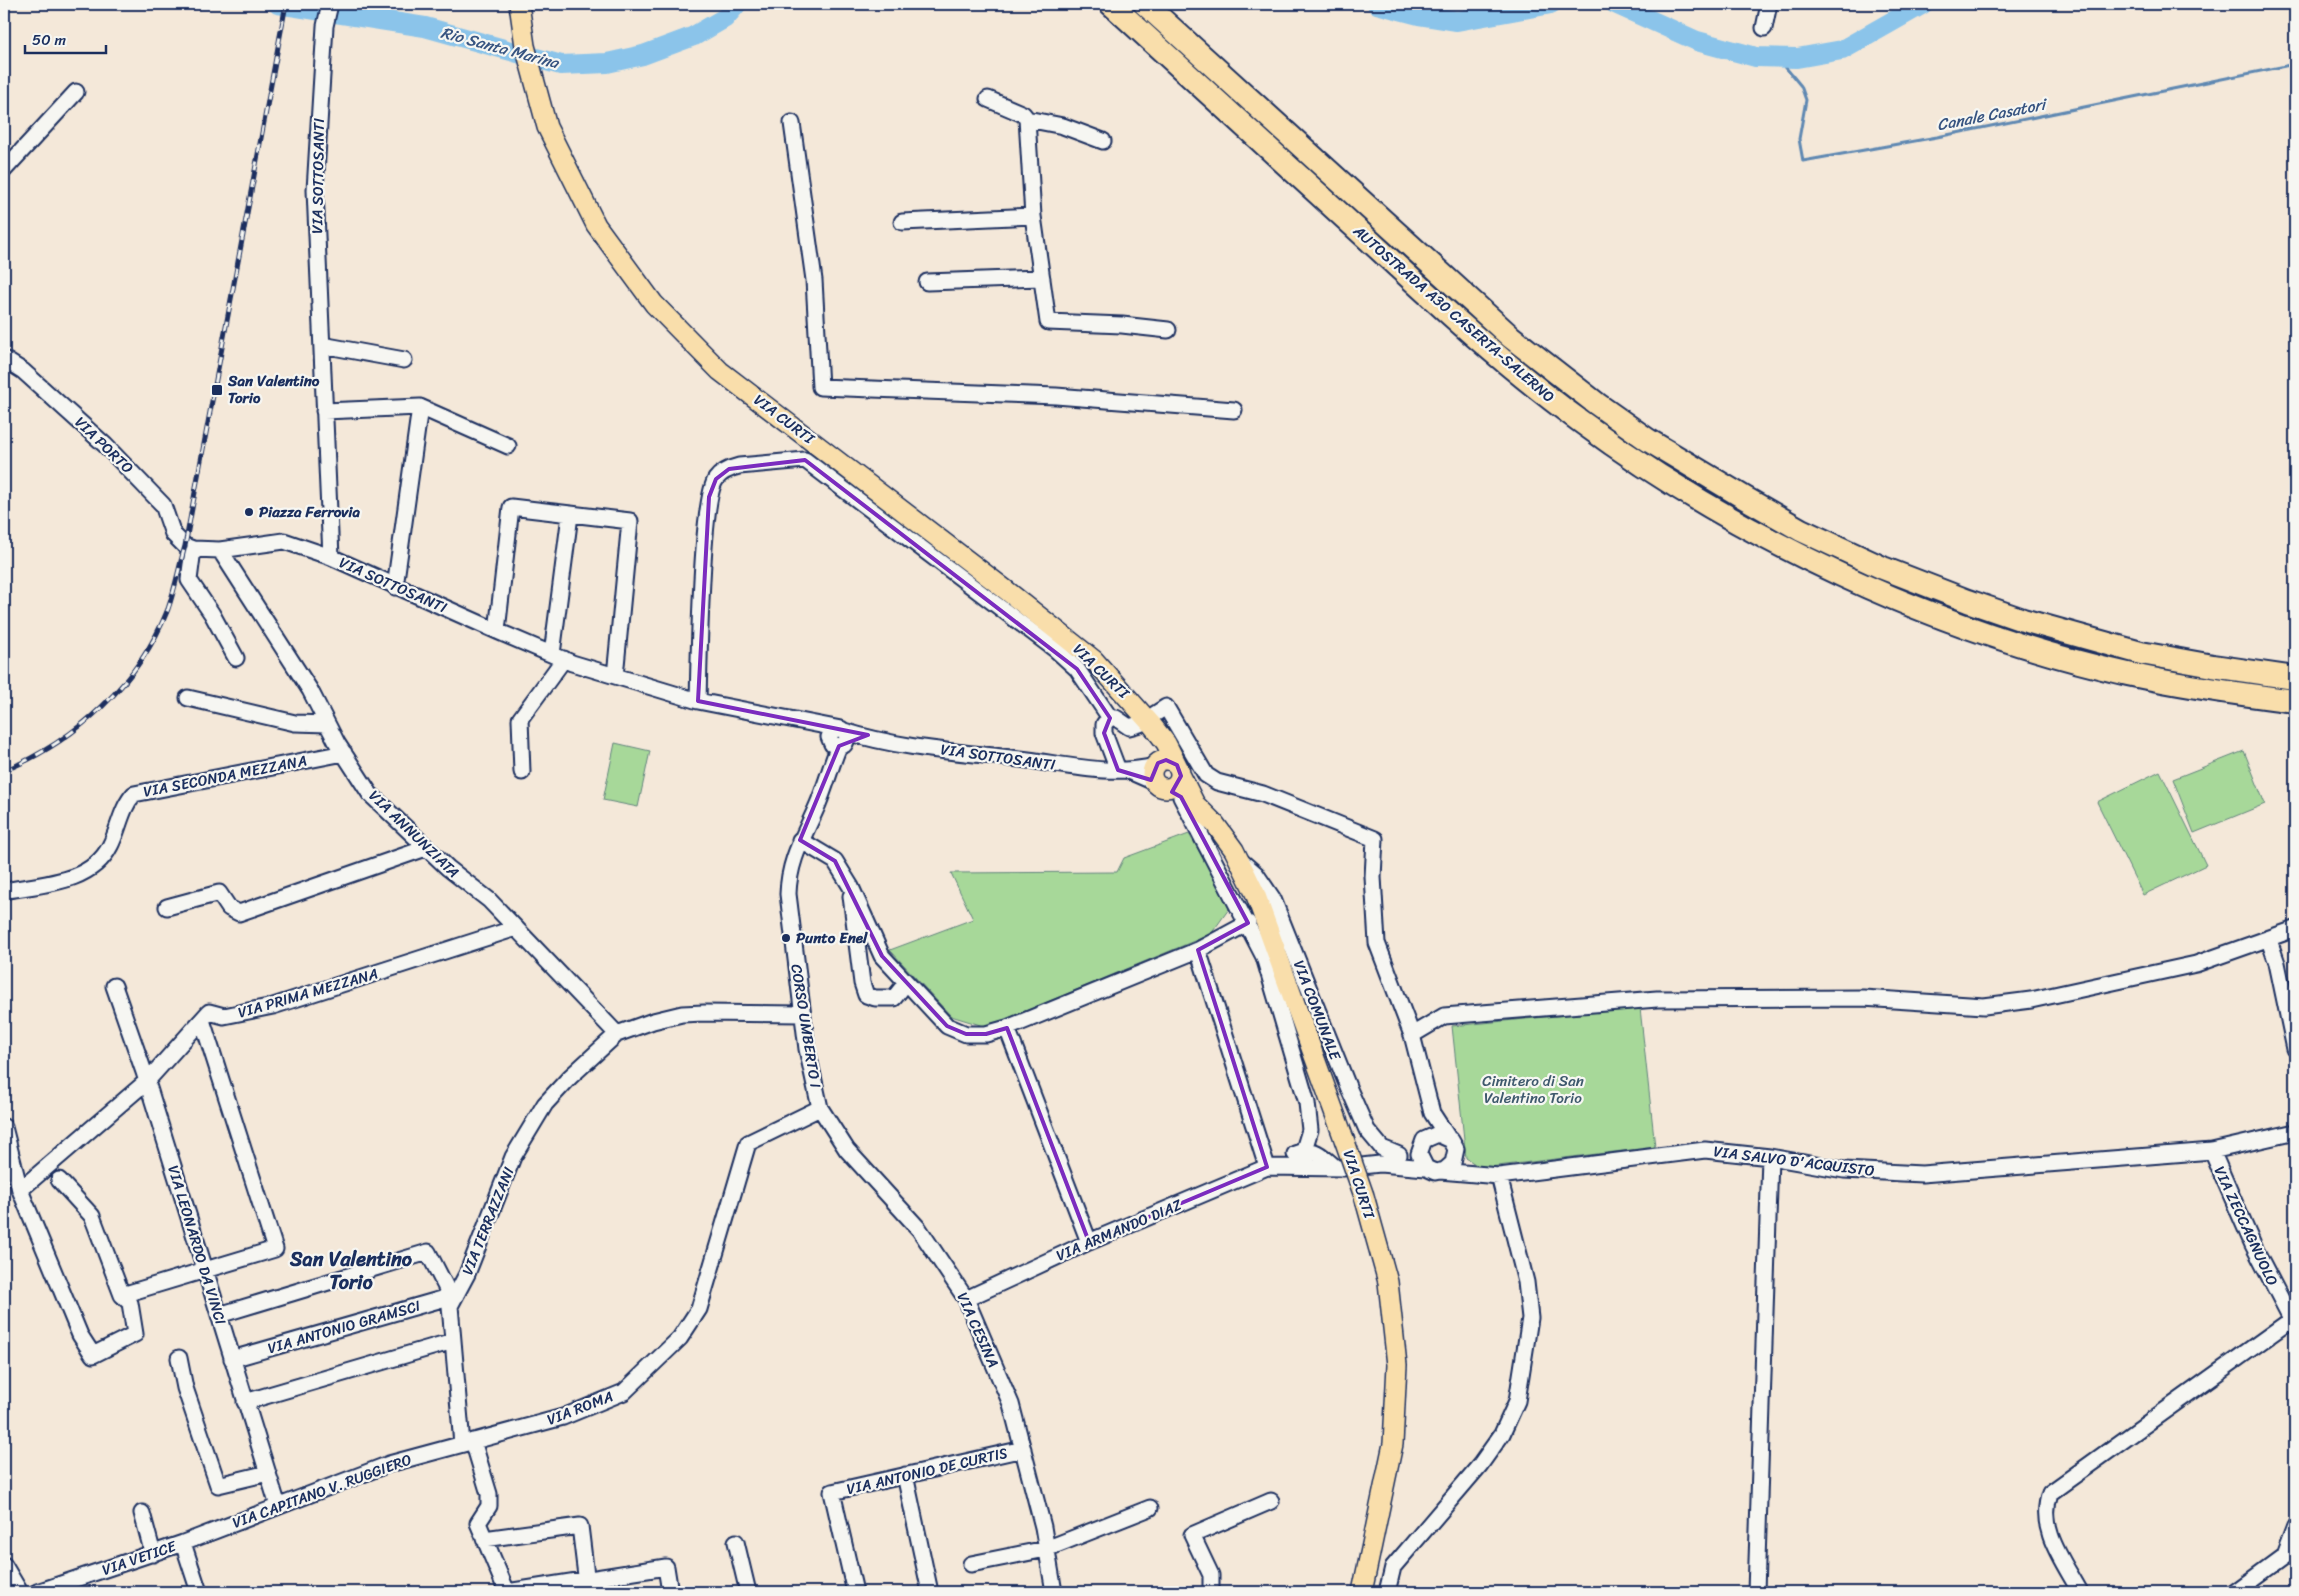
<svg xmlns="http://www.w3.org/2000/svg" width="2299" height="1596" viewBox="0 0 2299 1596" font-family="Sriracha,sans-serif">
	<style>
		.green { fill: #a7d899; stroke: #61847c }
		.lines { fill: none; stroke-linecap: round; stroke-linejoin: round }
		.stream { stroke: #5e88b2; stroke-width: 3 }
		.river { stroke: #8bc4ea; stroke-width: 20 }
		.minor-casing { stroke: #1b2f5e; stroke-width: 19 }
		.major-casing { stroke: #1b2f5e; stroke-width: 22 }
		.highway-casing { stroke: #1b2f5e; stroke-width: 26 }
		.minor { stroke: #f6f6f2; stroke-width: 15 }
		.major { stroke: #f9deab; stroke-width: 19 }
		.highway { stroke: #f9deab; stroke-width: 22 }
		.rail-casing { stroke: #1b2f5e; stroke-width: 5 }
		.rail { stroke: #f6f6f2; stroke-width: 3; stroke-dasharray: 9; stroke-linecap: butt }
		.major-bridge-casing { stroke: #1b2f5e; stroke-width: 22; stroke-linecap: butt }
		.major-bridge { stroke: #f9deab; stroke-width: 19 }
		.marked { fill: none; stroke: #7b2cbf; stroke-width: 4; stroke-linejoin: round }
		.poi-dot { fill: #1b2f5e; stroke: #f6f6f2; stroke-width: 2 }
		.labels { text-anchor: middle; stroke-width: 4.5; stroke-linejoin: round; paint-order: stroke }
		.street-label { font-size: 15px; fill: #1b2f5e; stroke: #f6f6f2 }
		.poi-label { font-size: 15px; font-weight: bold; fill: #1b2f5e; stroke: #f6f6f2; text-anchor: start }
		.park-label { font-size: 15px; fill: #3e596d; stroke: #f6f6f2 }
		.water-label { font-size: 16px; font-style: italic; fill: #375481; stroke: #f6f6f2 }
		.district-label { font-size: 20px; font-weight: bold; fill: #1b2f5e; stroke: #f6f6f2 }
	</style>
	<rect width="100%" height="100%" fill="#f4e8d9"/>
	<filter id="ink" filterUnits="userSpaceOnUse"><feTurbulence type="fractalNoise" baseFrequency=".02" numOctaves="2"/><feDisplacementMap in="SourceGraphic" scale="10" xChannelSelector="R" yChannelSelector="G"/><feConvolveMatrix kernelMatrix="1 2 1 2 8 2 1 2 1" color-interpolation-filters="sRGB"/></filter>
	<g filter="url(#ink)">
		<path class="green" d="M 615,743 L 650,751 L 638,807 L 603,800 Z
			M 2244,751 L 2265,804 L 2194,833 L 2173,779 Z
			M 2160,771 L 2206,865 L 2143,895 L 2097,802 Z
			M 1189,834 L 1231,906 L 1211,934 L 987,1027 L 951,1016 L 890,950 L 973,919 L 951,873 L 1117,872 L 1124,858 Z
			M 1640,1008 L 1655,1147 L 1481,1168 L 1466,1158 L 1452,1026 Z"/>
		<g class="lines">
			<path class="stream" d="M 1777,57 L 1801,86 L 1806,100 L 1799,139 L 1803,161 L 1937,137 L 2295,64"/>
			<path class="river" d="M 278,4 L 425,27 L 561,65 L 607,63 L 643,55 L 694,36 L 725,18 L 737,4
				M 1377,4 L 1419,15 L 1457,21 L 1551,4
				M 1615,4 L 1697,41 L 1756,57 L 1797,58 L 1842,50 L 1923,4"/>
			<defs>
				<path id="minor" d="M 330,4 L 325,26 L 315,190 L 331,557 L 497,631 L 572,663 L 698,701 L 841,729 C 848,733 848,739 844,745 L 839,746 L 832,744 L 829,737 L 832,731 L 838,729
					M 1764,28 L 1769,4
					M 988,99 L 1023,114 L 1027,119 L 1033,216 L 1048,322 L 1122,325 L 1168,330
					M 1027,119 L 1063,126 L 1103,141
					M 792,123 L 814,280 L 820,387 L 1056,396 L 1234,410
					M 4,170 L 76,92
					M 902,222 L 1033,216
					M 927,282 L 1042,278
					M 322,345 L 404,360
					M 4,359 L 23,371 L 105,445 L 163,505 L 173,534 L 185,546 L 193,549 L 220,550 L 284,541 L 331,557
					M 324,411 L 420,407 L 508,446
					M 193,549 L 189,580 L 212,614 L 236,658
					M 220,550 L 310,690 L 337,743 L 370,794 L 448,868 L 489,900 L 617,1034
					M 395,587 L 420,407
					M 497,631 L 511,507 L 630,521 L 615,676
					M 552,654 L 570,515
					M 188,698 L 295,723 L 327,724
					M 698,701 C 699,666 701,499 716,479 C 721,472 731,468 739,466 L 805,460 L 1056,650 L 1077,669 L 1110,718
					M 1155,714 L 1166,707 L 1206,775 L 1217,782 L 1263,794 L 1375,839 L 1373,877 L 1377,943 L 1412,1035 L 1432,1113 L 1447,1136
					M 844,731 C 900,749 962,752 1020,759 C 1065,764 1109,777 1155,766
					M 839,746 C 831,765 826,785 818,804 C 805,835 789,858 788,894 L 807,1049 L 820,1108 L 847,1150 L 919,1229 L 966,1299 L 1011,1404 L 1043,1527 L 1054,1592
					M 1118,770 L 1104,733 L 1104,724 L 1110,718 L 1116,718 L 1129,727 L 1140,724
					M 1129,771 L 1154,782
					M 522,772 L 520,719 L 564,659
					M 1181,797 L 1264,957 L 1307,1103 L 1310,1130 L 1302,1156 L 1309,1166
					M 800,840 L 835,861 L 851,887 L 882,956 L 947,1026 L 966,1034 L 986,1034 L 1007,1028 L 1198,950 L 1248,923
					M 1241,861 L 1256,874 L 1273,899 L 1349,1089 L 1367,1130 L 1382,1148 L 1399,1155
					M 4,891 C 40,884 91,884 110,846 C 119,829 121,808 134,794 L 344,753
					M 851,896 L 862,983 L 866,995 L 875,998 L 894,998 L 906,983
					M 167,907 L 219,893 L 229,908 L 239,913 L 426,848
					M 2269,940 L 2277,963 L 2295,1049
					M 1198,950 L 1267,1167
					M 114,986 L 144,1072 L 278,1506
					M 1007,1028 L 1089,1242
					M 1412,1035 L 1444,1016 L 1657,999 L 1863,998 L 1984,1006 L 2031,1000 L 2196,964 L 2295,929
					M 4,1127 L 20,1190 L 147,1081 L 209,1012 L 224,1016 L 273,1006 L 516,928
					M 2212,1151 L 2253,1245 L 2295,1326
					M 1295,1154 C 1316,1146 1320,1155 1335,1167
					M 1440,1171 L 1499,1176 L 1705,1150 L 1770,1157 L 1844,1170 L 1922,1174 L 2212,1151 L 2295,1132
					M 20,1190 L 80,1335 L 93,1355 L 135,1334 L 130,1303 L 122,1295 L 92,1216 L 59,1180
					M 122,1295 L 275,1249 L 202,1020
					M 966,1299 L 1089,1242 L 1267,1167 L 1343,1168 L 1380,1164 L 1426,1168 L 1435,1172 L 1445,1170 L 1453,1163 L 1456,1149 L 1451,1140 L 1438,1134 L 1424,1140 L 1419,1154 L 1426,1168
					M 219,1315 L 428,1252 L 451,1297
					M 179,1358 L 185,1388 L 218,1485 L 268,1473
					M 232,1359 L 456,1295
					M 245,1402 L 453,1341
					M 473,1441 L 489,1494 L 489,1506 L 478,1523 L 507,1592
					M 462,1444 L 450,1306 L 467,1274 L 513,1157 L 545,1104 L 570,1077 L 617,1034 L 653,1021 L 682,1014 L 704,1013 L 802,1014
					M 905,1475 L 930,1592
					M 142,1513 L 153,1554
					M 484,1539 L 580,1526 L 588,1592
					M 736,1542 L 748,1592
					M 183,1543 L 199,1592
					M 971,1564 L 1046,1549 L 1150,1508
					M 4,1565 L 20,1592
					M 37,1592 L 183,1543 L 389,1464 L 563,1417 L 624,1392 L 680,1338 L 699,1309 L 748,1143 L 820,1108
					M 507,1592 L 666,1567 L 670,1592
					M 855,1592 L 832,1492 L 1023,1449
					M 1211,1592 L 1211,1575 L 1192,1535 L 1271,1501
					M 1387,1592 L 1393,1567 L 1480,1465 L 1502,1434 L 1517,1401 L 1530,1318 L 1526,1282 L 1499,1176
					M 1756,1592 L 1770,1157
					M 2080,1592 C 2064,1562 2037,1529 2050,1493 L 2291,1320
					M 2235,1592 L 2284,1556 L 2295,1527"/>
				<path id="major" d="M 519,4 L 525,46 L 547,127 L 596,225 L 654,304 L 720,371 L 1006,590 L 1094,660 L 1152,725 L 1166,743 L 1177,765
					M1152 774a14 14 0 1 1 28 0a14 14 0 1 1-28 0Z
					M 1181,776 L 1195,804 L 1215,824 L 1234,850 L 1255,893 L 1344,1139
					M 1362,1592 L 1393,1444 L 1397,1365 L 1388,1282 L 1364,1196"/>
				<path id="highway" d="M 1111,4 C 1198,83 1284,163 1371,242 C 1438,304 1506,367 1580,421 C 1738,538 1937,631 2128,674 C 2183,686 2239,694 2295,701
					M 1145,4 L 1511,337 L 1597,404 L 1648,440 L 1745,498 L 1801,530 L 1883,568 L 1968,601 L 2023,620 L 2141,653 L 2213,666 L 2295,678"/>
			</defs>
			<use href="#minor" class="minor-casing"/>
			<use href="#major" class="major-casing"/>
			<use href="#highway" class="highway-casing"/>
			<use href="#minor" class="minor"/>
			<use href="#major" class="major"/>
			<use href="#highway" class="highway"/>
			<defs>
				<path id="rail" d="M 4,771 C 77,740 139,683 168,609 C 175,589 179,567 185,546 L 286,4"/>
			</defs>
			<use href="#rail" class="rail-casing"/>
			<use href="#rail" class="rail"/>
			<defs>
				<path id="major-bridge" d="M 1344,1139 L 1364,1196"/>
			</defs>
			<use href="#major-bridge" class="major-bridge-casing"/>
			<use href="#major-bridge" class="major-bridge"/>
		</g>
	</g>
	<path class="marked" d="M 805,460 L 1077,669 L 1110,718 L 1104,733 L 1118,770 L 1151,780 L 1158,763 L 1166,760 L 1177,765 L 1181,776 L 1172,792 L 1181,797 L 1248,923 L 1198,950 L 1267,1167 L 1089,1242 L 1007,1028 L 986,1034 L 966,1034 L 947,1026 L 882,956 L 835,861 L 800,840 L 839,746 L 868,735 L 698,701 L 709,497 L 716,479 L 729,469 Z"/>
	<g class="poi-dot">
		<rect x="211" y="384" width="12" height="12" rx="2.5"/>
		<circle cx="249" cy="512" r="5"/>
		<circle cx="786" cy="938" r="5"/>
	</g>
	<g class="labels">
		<g class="street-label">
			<text transform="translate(318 176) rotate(-89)" y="5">VIA SOTTOSANTI</text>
			<text transform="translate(1454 314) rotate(41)" y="5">AUTOSTRADA A30 CASERTA-SALERNO</text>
			<text transform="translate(784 419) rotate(37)" y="5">VIA CURTI</text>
			<text transform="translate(104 445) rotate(44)" y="5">VIA PORTO</text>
			<text transform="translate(393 585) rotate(24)" y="5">VIA SOTTOSANTI</text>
			<text transform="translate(1101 671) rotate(44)" y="5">VIA CURTI</text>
			<text transform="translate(998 757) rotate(8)" y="5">VIA SOTTOSANTI</text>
			<text transform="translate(225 776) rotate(-11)" y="5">VIA SECONDA MEZZANA</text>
			<text transform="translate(414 834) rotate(44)" y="5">VIA ANNUNZIATA</text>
			<text transform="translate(308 993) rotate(-16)" y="5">VIA PRIMA MEZZANA</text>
			<text transform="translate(1317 1010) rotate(69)" y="5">VIA COMUNALE</text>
			<text transform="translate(806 1026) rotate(81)" y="5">CORSO UMBERTO I</text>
			<text transform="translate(1794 1161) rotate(7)" y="5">VIA SALVO D'ACQUISTO</text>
			<text transform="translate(1359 1184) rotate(72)" y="5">VIA CURTI</text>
			<text transform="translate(488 1221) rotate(-68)" y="5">VIA TERRAZZANI</text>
			<text transform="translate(2246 1226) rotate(65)" y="5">VIA ZECCAGNUOLO</text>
			<text transform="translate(1119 1230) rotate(-23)" y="5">VIA ARMANDO DIAZ</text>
			<text transform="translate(197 1245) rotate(73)" y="5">VIA LEONARDO DA VINCI</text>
			<text transform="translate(344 1327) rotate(-16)" y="5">VIA ANTONIO GRAMSCI</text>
			<text transform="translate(978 1330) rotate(66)" y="5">VIA CESINA</text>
			<text transform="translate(580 1408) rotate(-21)" y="5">VIA ROMA</text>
			<text transform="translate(927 1471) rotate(-13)" y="5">VIA ANTONIO DE CURTIS</text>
			<text transform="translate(322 1491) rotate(-20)" y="5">VIA CAPITANO V. RUGGIERO</text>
			<text transform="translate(139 1558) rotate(-19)" y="5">VIA VETICE</text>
		</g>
		<g class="poi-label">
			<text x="228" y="386">San Valentino<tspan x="228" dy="17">Torio</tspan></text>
			<text x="259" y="517">Piazza Ferrovia</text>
			<text x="796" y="943">Punto Enel</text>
		</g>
		<g class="park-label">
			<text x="1533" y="1086">Cimitero di San<tspan x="1533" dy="17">Valentino Torio</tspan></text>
		</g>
		<g class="water-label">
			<text transform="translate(500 47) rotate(15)" y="6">Rio Santa Marina</text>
			<text transform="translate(1991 114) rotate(-11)" y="6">Canale Casatori</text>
		</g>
		<g class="district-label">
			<text x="351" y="1266">San Valentino<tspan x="351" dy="23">Torio</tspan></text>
		</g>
	</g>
	<rect width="2299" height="1596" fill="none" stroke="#f6f6f2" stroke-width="20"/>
	<rect x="10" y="10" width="2279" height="1576" fill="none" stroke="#1b2f5e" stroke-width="2" filter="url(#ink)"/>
	<path d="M25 45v8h81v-8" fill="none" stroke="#1b2f5e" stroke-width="2.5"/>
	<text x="32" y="45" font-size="15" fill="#1b2f5e" stroke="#f6f6f2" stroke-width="4" paint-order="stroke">50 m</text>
</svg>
